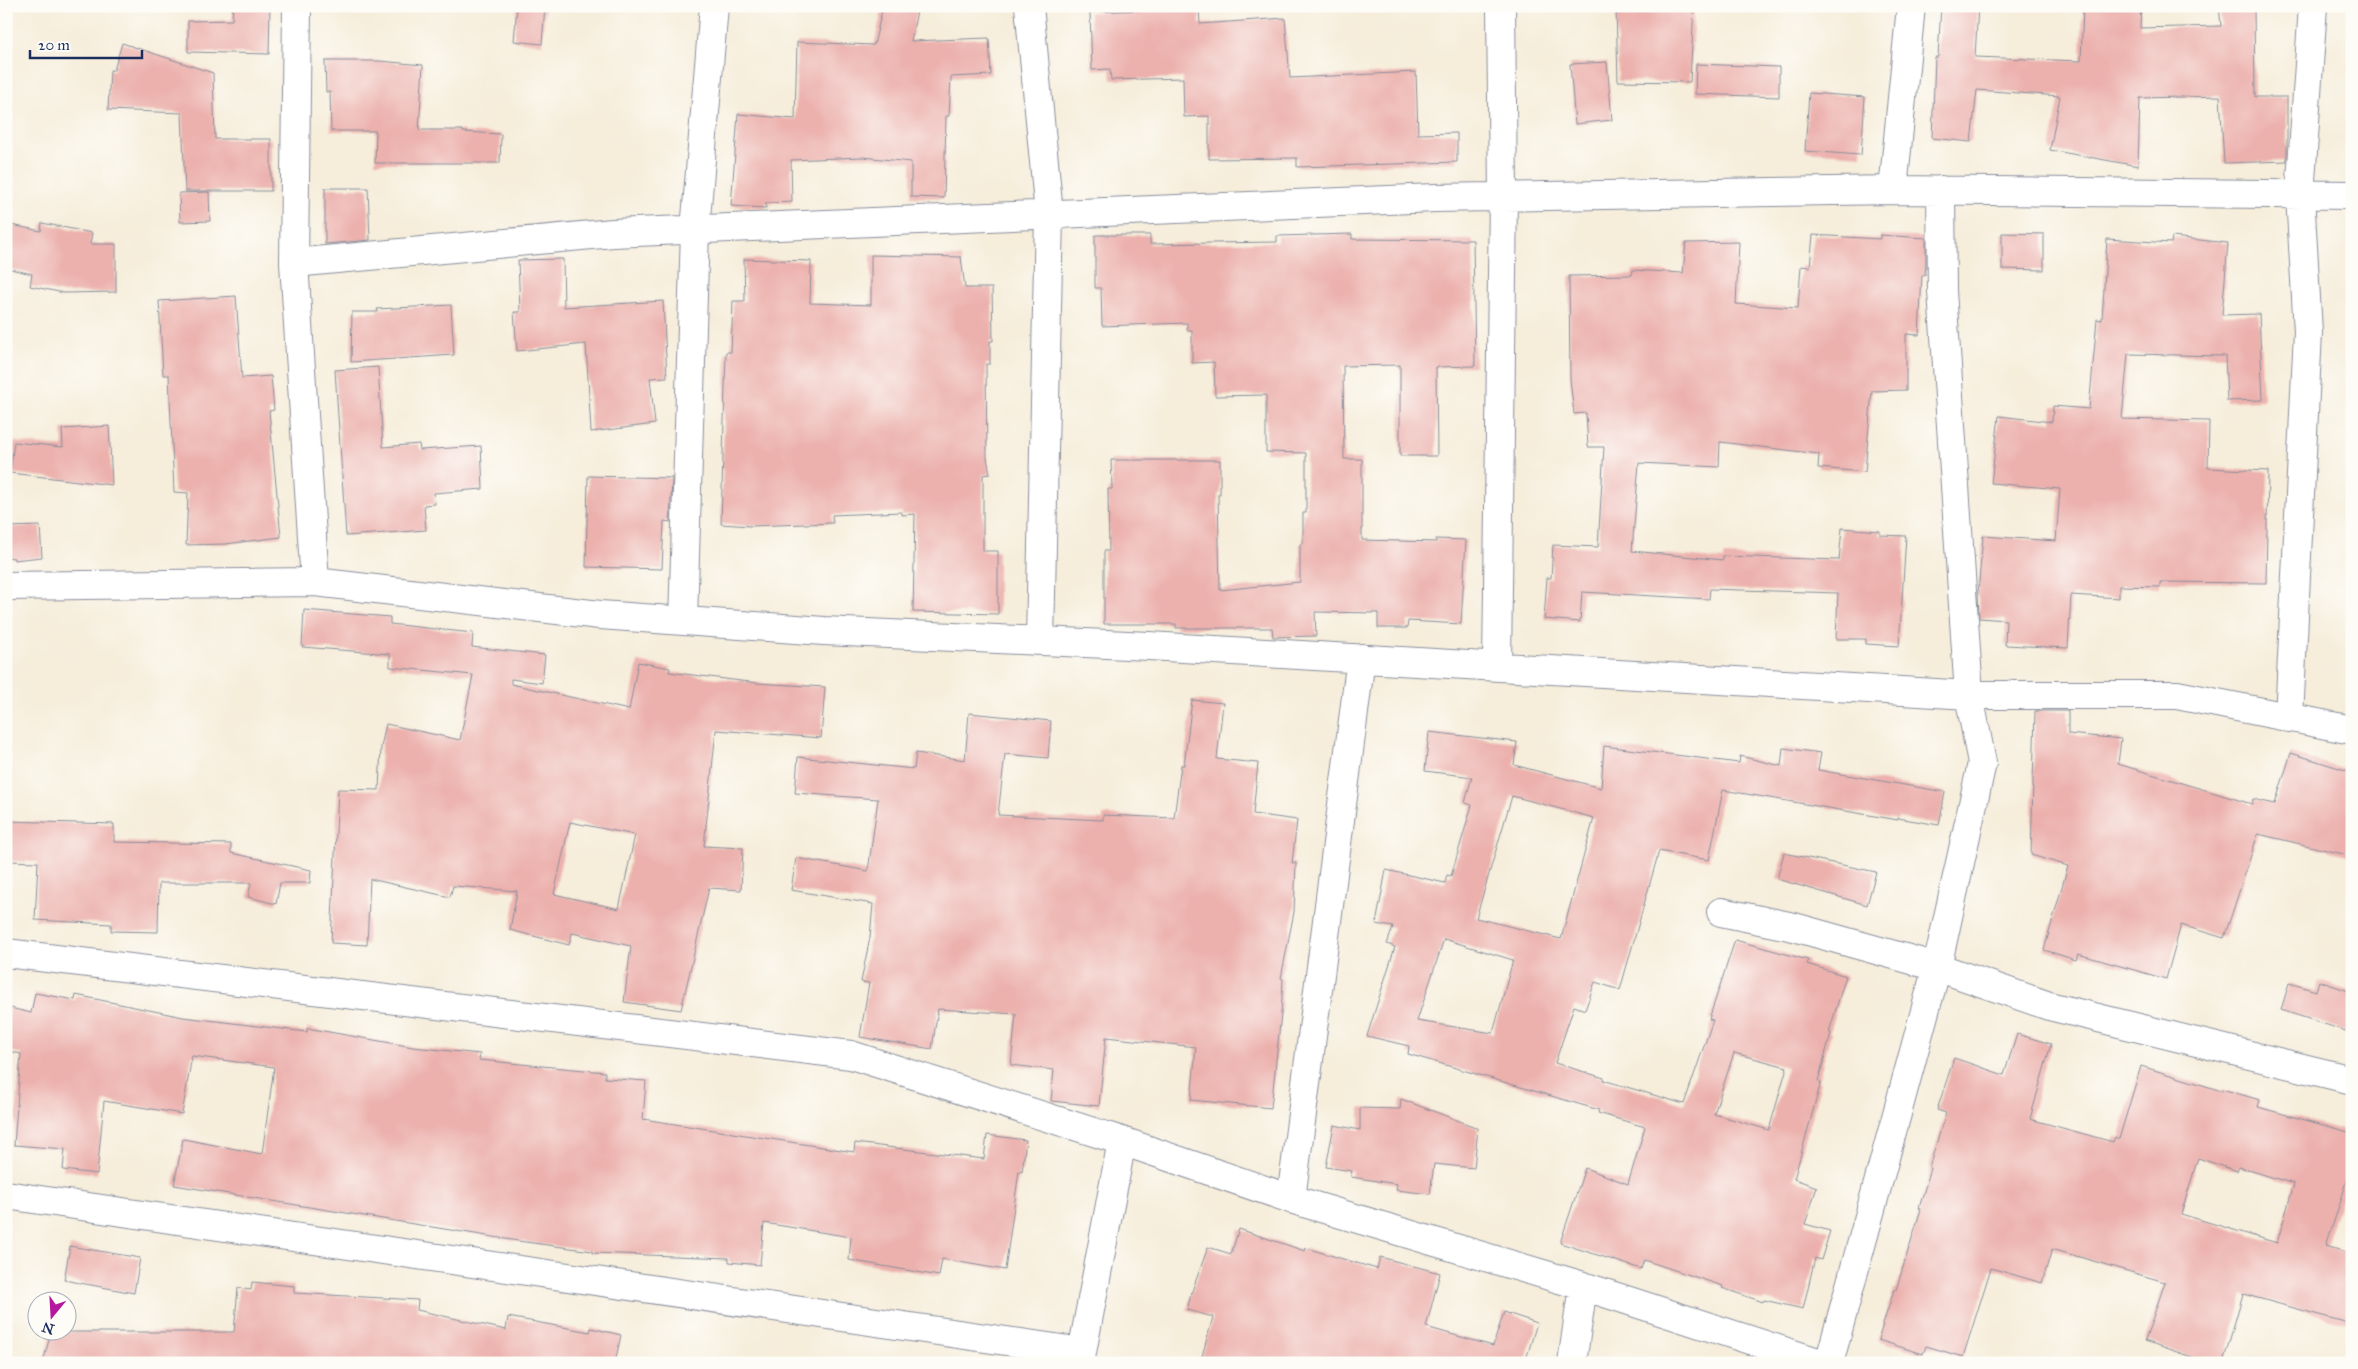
<svg xmlns="http://www.w3.org/2000/svg" width="2358" height="1369" viewBox="0 0 2358 1369" font-family="'IM FELL Great Primer',serif">
	<style>
		.building { fill: #ecb1ad; fill-rule: evenodd }
		.lines { fill: none; stroke-linecap: round; stroke-linejoin: round }
		.minor-casing { stroke: #888e9c; stroke-width: 30 }
		.minor { stroke: #fff; stroke-width: 28 }
	</style>
	<rect width="100%" height="100%" fill="#fdfcf7"/>
	<filter id="ink" filterUnits="userSpaceOnUse"><feTurbulence type="fractalNoise" baseFrequency=".02" numOctaves="2"/><feDisplacementMap in="SourceGraphic" scale="10" xChannelSelector="R" yChannelSelector="G"/><feConvolveMatrix kernelMatrix="1 2 1 2 8 2 1 2 1" color-interpolation-filters="sRGB"/></filter>
	<filter id="wash" filterUnits="userSpaceOnUse"><feTurbulence type="fractalNoise" baseFrequency=".0096" numOctaves="4" result="noise"/><feDisplacementMap in="SourceGraphic" scale="20" xChannelSelector="R" yChannelSelector="G"/><feGaussianBlur stdDeviation="1.12" result="paint"/><feColorMatrix in="noise" values="0 0 0 0 0 0 0 0 0 0 0 0 0 0 0 0 0 1.4 0 .05"/><feComposite in="paint" operator="in"/></filter>
	<g filter="url(#wash)">
		<rect width="100%" height="100%" fill="#f6edda"/>
		<g id="blocks">
			<path class="building" d="M 233,6 L 270,6 L 269,54 L 188,52 L 188,21 L 232,20 Z
				M 517,6 L 545,6 L 542,44 L 514,41 Z
				M 883,6 L 918,6 L 911,41 L 989,38 L 991,75 L 951,77 L 949,116 L 946,116 L 944,198 L 911,197 L 911,162 L 863,157 L 791,160 L 792,202 L 766,203 L 766,208 L 731,206 L 738,114 L 795,119 L 797,42 L 874,45 Z
				M 1616,6 L 1694,6 L 1690,82 L 1618,81 Z
				M 1941,6 L 1978,6 L 1975,57 L 2081,61 L 2083,6 L 2141,6 L 2140,28 L 2221,26 L 2219,6 L 2254,6 L 2255,97 L 2287,97 L 2287,161 L 2224,163 L 2220,96 L 2140,98 L 2138,166 L 2050,150 L 2060,96 L 1977,90 L 1971,142 L 1932,138 L 1935,57 L 1938,57 Z
				M 1199,8 L 1200,24 L 1285,18 L 1290,78 L 1416,72 L 1418,134 L 1457,133 L 1457,162 L 1297,167 L 1297,158 L 1209,159 L 1209,116 L 1184,117 L 1183,78 L 1111,80 L 1110,69 L 1092,70 L 1090,12 Z
				M 122,43 L 213,73 L 215,139 L 271,139 L 271,191 L 185,191 L 182,113 L 108,110 L 110,70 L 114,70 Z
				M 325,61 L 380,61 L 423,65 L 419,130 L 463,130 L 463,132 L 501,134 L 500,163 L 375,163 L 376,131 L 331,131 L 330,92 L 326,92 Z
				M 1607,62 L 1612,120 L 1575,124 L 1570,64 Z
				M 1696,64 L 1779,67 L 1779,97 L 1695,94 Z
				M 1809,93 L 1865,97 L 1861,155 L 1805,151 Z
				M 325,188 L 368,188 L 370,240 L 325,244 Z
				M 209,192 L 210,221 L 180,222 L 179,193 Z
				M 42,223 L 92,233 L 90,244 L 116,244 L 116,292 L 64,293 L 30,286 L 32,274 L 6,268 L 6,224 L 41,231 Z
				M 2002,233 L 2044,234 L 2044,270 L 2002,269 Z
				M 1352,234 L 1352,239 L 1473,240 L 1475,366 L 1436,367 L 1437,456 L 1400,456 L 1400,365 L 1343,366 L 1344,459 L 1362,459 L 1362,540 L 1436,542 L 1436,539 L 1466,540 L 1461,624 L 1408,621 L 1407,628 L 1378,628 L 1378,613 L 1315,612 L 1316,636 L 1273,637 L 1272,628 L 1176,628 L 1176,624 L 1104,624 L 1104,551 L 1109,551 L 1108,489 L 1112,489 L 1111,460 L 1220,460 L 1220,494 L 1218,494 L 1220,590 L 1300,582 L 1300,544 L 1303,544 L 1303,513 L 1306,513 L 1306,453 L 1266,452 L 1266,395 L 1215,396 L 1214,362 L 1192,363 L 1192,330 L 1187,330 L 1187,323 L 1102,326 L 1101,288 L 1095,288 L 1095,235 L 1150,235 L 1150,244 L 1277,242 L 1277,236 Z
				M 1813,235 L 1880,239 L 1880,235 L 1926,238 L 1926,262 L 1925,275 L 1922,275 L 1919,335 L 1906,334 L 1906,390 L 1872,391 L 1865,472 L 1818,468 L 1819,454 L 1720,442 L 1719,467 L 1639,463 L 1632,551 L 1723,560 L 1723,556 L 1839,560 L 1842,528 L 1880,531 L 1880,535 L 1906,536 L 1899,646 L 1866,644 L 1866,639 L 1836,639 L 1838,593 L 1710,589 L 1709,599 L 1582,592 L 1580,622 L 1544,619 L 1547,578 L 1551,578 L 1553,545 L 1598,547 L 1604,447 L 1588,447 L 1586,413 L 1574,414 L 1570,379 L 1569,276 L 1632,275 L 1633,270 L 1683,273 L 1686,243 L 1739,242 L 1736,304 L 1798,308 L 1801,266 L 1810,267 Z
				M 2172,237 L 2228,243 L 2222,315 L 2259,314 L 2263,400 L 2227,401 L 2225,356 L 2128,354 L 2122,419 L 2209,421 L 2208,468 L 2268,471 L 2266,583 L 2160,582 L 2160,587 L 2119,586 L 2119,598 L 2071,595 L 2068,648 L 2005,645 L 2006,620 L 1979,618 L 1978,593 L 1983,536 L 2056,541 L 2060,489 L 1991,483 L 1999,416 L 2052,422 L 2053,406 L 2089,409 L 2097,319 L 2102,320 L 2107,239 L 2171,243 Z
				M 871,255 L 961,257 L 965,288 L 992,288 L 993,341 L 990,341 L 990,364 L 986,364 L 987,458 L 990,474 L 983,475 L 983,551 L 998,551 L 998,614 L 913,612 L 915,514 L 902,515 L 902,512 L 832,515 L 833,523 L 750,526 L 721,524 L 726,352 L 731,352 L 733,301 L 745,301 L 744,259 L 811,261 L 810,303 L 871,305 Z
				M 563,259 L 564,307 L 663,301 L 667,377 L 650,378 L 655,424 L 591,432 L 586,344 L 517,351 L 514,312 L 520,312 L 518,260 Z
				M 236,296 L 242,378 L 271,376 L 274,410 L 269,411 L 281,537 L 226,544 L 186,545 L 188,493 L 174,492 L 169,375 L 163,375 L 159,301 Z
				M 451,305 L 454,355 L 351,362 L 352,312 L 378,312 L 377,309 Z
				M 378,367 L 383,447 L 419,444 L 420,450 L 481,446 L 483,489 L 434,493 L 435,504 L 424,505 L 426,530 L 346,536 L 335,370 Z
				M 109,426 L 112,485 L 10,473 L 14,442 L 63,447 L 62,429 Z
				M 588,476 L 672,478 L 670,522 L 664,521 L 662,569 L 586,567 Z
				M 40,526 L 42,557 L 14,560 L 14,558 L 6,557 L 6,527 Z
				M 304,610 L 390,617 L 390,624 L 473,633 L 472,647 L 545,655 L 542,683 L 511,679 L 511,684 L 629,710 L 638,662 L 670,668 L 669,672 L 757,683 L 825,687 L 821,738 L 716,730 L 704,846 L 743,848 L 741,890 L 709,888 L 681,1010 L 624,1002 L 631,946 L 572,933 L 569,945 L 510,930 L 517,891 L 453,886 L 450,897 L 370,879 L 367,945 L 331,943 L 338,789 L 379,790 L 381,747 L 386,724 L 460,740 L 473,675 L 390,667 L 390,654 L 302,647 ZM 570,822 L 635,835 L 619,909 L 554,894 Z
				M 1192,700 L 1223,703 L 1217,759 L 1258,763 L 1253,814 L 1297,820 L 1292,863 L 1296,863 L 1294,912 L 1281,978 L 1283,979 L 1281,1014 L 1271,1108 L 1191,1100 L 1196,1047 L 1106,1037 L 1099,1106 L 1051,1101 L 1054,1070 L 1011,1065 L 1016,1014 L 938,1009 L 932,1049 L 860,1037 L 869,983 L 861,982 L 870,937 L 873,904 L 791,890 L 796,858 L 868,871 L 878,799 L 795,793 L 798,757 L 914,769 L 916,753 L 965,760 L 969,713 L 1051,721 L 1048,758 L 1005,754 L 998,815 L 1103,820 L 1103,815 L 1174,818 L 1181,765 L 1184,765 Z
				M 2035,711 L 2068,711 L 2068,734 L 2121,739 L 2118,764 L 2252,804 L 2253,799 L 2275,804 L 2291,753 L 2352,772 L 2352,856 L 2258,834 L 2224,938 L 2181,925 L 2166,979 L 2078,954 L 2076,960 L 2044,950 L 2068,866 L 2031,855 Z
				M 1429,732 L 1517,742 L 1514,765 L 1601,788 L 1604,746 L 1739,763 L 1740,756 L 1781,766 L 1783,748 L 1821,753 L 1818,770 L 1945,792 L 1939,825 L 1898,818 L 1898,820 L 1723,790 L 1709,860 L 1659,851 L 1620,990 L 1595,982 L 1585,1010 L 1574,1006 L 1555,1063 L 1604,1078 L 1603,1080 L 1684,1104 L 1713,1020 L 1709,1019 L 1735,940 L 1808,960 L 1807,964 L 1846,976 L 1829,1032 L 1831,1033 L 1818,1081 L 1821,1082 L 1794,1179 L 1817,1187 L 1805,1224 L 1830,1231 L 1821,1260 L 1815,1258 L 1803,1309 L 1764,1300 L 1763,1302 L 1722,1288 L 1723,1286 L 1644,1260 L 1641,1269 L 1560,1243 L 1585,1168 L 1628,1184 L 1645,1127 L 1598,1113 L 1599,1110 L 1408,1054 L 1409,1046 L 1367,1036 L 1395,947 L 1387,944 L 1393,927 L 1376,924 L 1386,870 L 1445,883 L 1447,875 L 1451,876 L 1472,805 L 1465,803 L 1472,777 L 1425,771 ZM 1512,796 L 1594,818 L 1561,939 L 1476,918 ZM 1444,939 L 1513,960 L 1493,1033 L 1417,1021 ZM 1734,1053 L 1787,1067 L 1769,1130 L 1714,1114 Z
				M 6,821 L 114,824 L 114,842 L 231,844 L 231,853 L 311,870 L 310,883 L 280,883 L 276,904 L 248,897 L 251,883 L 159,883 L 158,932 L 111,931 L 111,924 L 35,920 L 38,862 L 6,861 Z
				M 1784,853 L 1876,872 L 1867,905 L 1777,879 Z
				M 2319,981 L 2352,992 L 2352,1033 L 2281,1010 L 2289,983 L 2316,991 Z
				M 35,993 L 75,1000 L 76,995 L 183,1017 L 307,1032 L 307,1028 L 413,1047 L 480,1054 L 479,1060 L 605,1072 L 605,1078 L 646,1081 L 643,1119 L 854,1152 L 855,1143 L 984,1159 L 987,1135 L 1026,1140 L 1022,1172 L 1019,1171 L 1005,1270 L 942,1259 L 939,1276 L 849,1260 L 851,1237 L 764,1223 L 760,1265 L 729,1262 L 729,1258 L 592,1253 L 592,1251 L 518,1241 L 174,1185 L 183,1139 L 262,1154 L 274,1067 L 192,1056 L 182,1114 L 104,1101 L 97,1174 L 63,1170 L 65,1149 L 14,1145 L 21,1054 L 6,1050 L 6,1007 L 31,1013 Z
				M 2017,1034 L 2051,1044 L 2030,1119 L 2113,1142 L 2115,1137 L 2119,1139 L 2141,1066 L 2222,1091 L 2222,1089 L 2260,1100 L 2258,1107 L 2352,1133 L 2352,1166 L 2326,1246 L 2352,1254 L 2352,1324 L 2243,1294 L 2223,1363 L 2209,1363 L 2145,1341 L 2165,1282 L 2052,1249 L 2042,1283 L 1991,1268 L 1963,1357 L 1926,1346 L 1923,1354 L 1878,1340 L 1894,1290 L 1896,1290 L 1921,1209 L 1919,1208 L 1931,1168 L 1929,1167 L 1946,1113 L 1937,1110 L 1954,1058 L 2004,1075 ZM 2198,1158 L 2237,1171 L 2239,1167 L 2294,1184 L 2277,1243 L 2181,1214 Z
				M 1401,1099 L 1478,1128 L 1474,1168 L 1434,1164 L 1430,1194 L 1396,1190 L 1397,1184 L 1351,1177 L 1352,1171 L 1326,1167 L 1334,1125 L 1360,1130 L 1360,1108 L 1400,1109 Z
				M 1239,1229 L 1305,1251 L 1306,1248 L 1377,1269 L 1380,1257 L 1440,1273 L 1426,1327 L 1493,1346 L 1504,1312 L 1537,1323 L 1525,1363 L 1200,1363 L 1213,1317 L 1187,1310 L 1191,1294 L 1208,1247 L 1231,1254 Z
				M 70,1246 L 140,1258 L 134,1293 L 64,1280 Z
				M 252,1282 L 294,1286 L 294,1293 L 418,1300 L 417,1310 L 506,1330 L 508,1317 L 590,1332 L 591,1328 L 621,1335 L 615,1363 L 43,1363 L 51,1332 L 234,1332 L 238,1288 L 251,1290 Z"/>
		</g>
	</g>
	<g filter="url(#ink)">
		<use href="#blocks" fill-opacity="0" stroke="#888e9c" stroke-width="1"/>
		<g class="lines">
			<defs>
				<path id="minor" d="M 297,6 L 294,263 L 315,582
					M 1029,6 L 1049,214 L 1040,641
					M 1893,190 L 1911,6
					M 294,263 L 613,233 L 1435,198 L 1893,190 L 2352,195
					M 6,586 L 315,582 L 600,615 L 824,631 L 1149,646 L 1969,695 L 2177,695 L 2352,730
					M 683,621 L 695,230 L 714,6
					M 1497,666 L 1503,196 L 1501,6
					M 2289,718 L 2308,332 L 2300,195 L 2313,6
					M 1721,912 L 1794,927 L 1937,967 L 2049,1006 L 2352,1080
					M 6,953 L 851,1055 L 1122,1141 L 1291,1199 L 1583,1286 L 1821,1363
					M 6,1195 L 1082,1352
					M 1291,1199 L 1361,658
					M 1080,1363 L 1122,1141
					M 1572,1363 L 1583,1286
					M 1829,1363 L 1937,967 L 1982,763 L 1969,695 L 1942,291 L 1941,190"/>
			</defs>
			<use href="#minor" class="minor-casing"/>
			<use href="#minor" class="minor"/>
		</g>
	</g>
	<rect width="2358" height="1369" fill="none" stroke="#fdfcf7" stroke-width="25"/>
	<g transform="translate(52 1316) rotate(198)"><circle r="24" fill="#fdfcf7" stroke="#a3aaba"/>
	<path d="M0-4L9 19L0 12L-9 19Z" fill="#b5179e"/>
	<text y="-8" font-size="14" font-weight="bold" text-anchor="middle" fill="#1b2f5e">N</text>
	</g>
	<path d="M30 50v8h112v-8" fill="none" stroke="#1b2f5e" stroke-width="2.5"/>
	<text x="38" y="50" font-size="15" fill="#1b2f5e" stroke="#fdfcf7" stroke-width="4" paint-order="stroke">20 m</text>
</svg>
